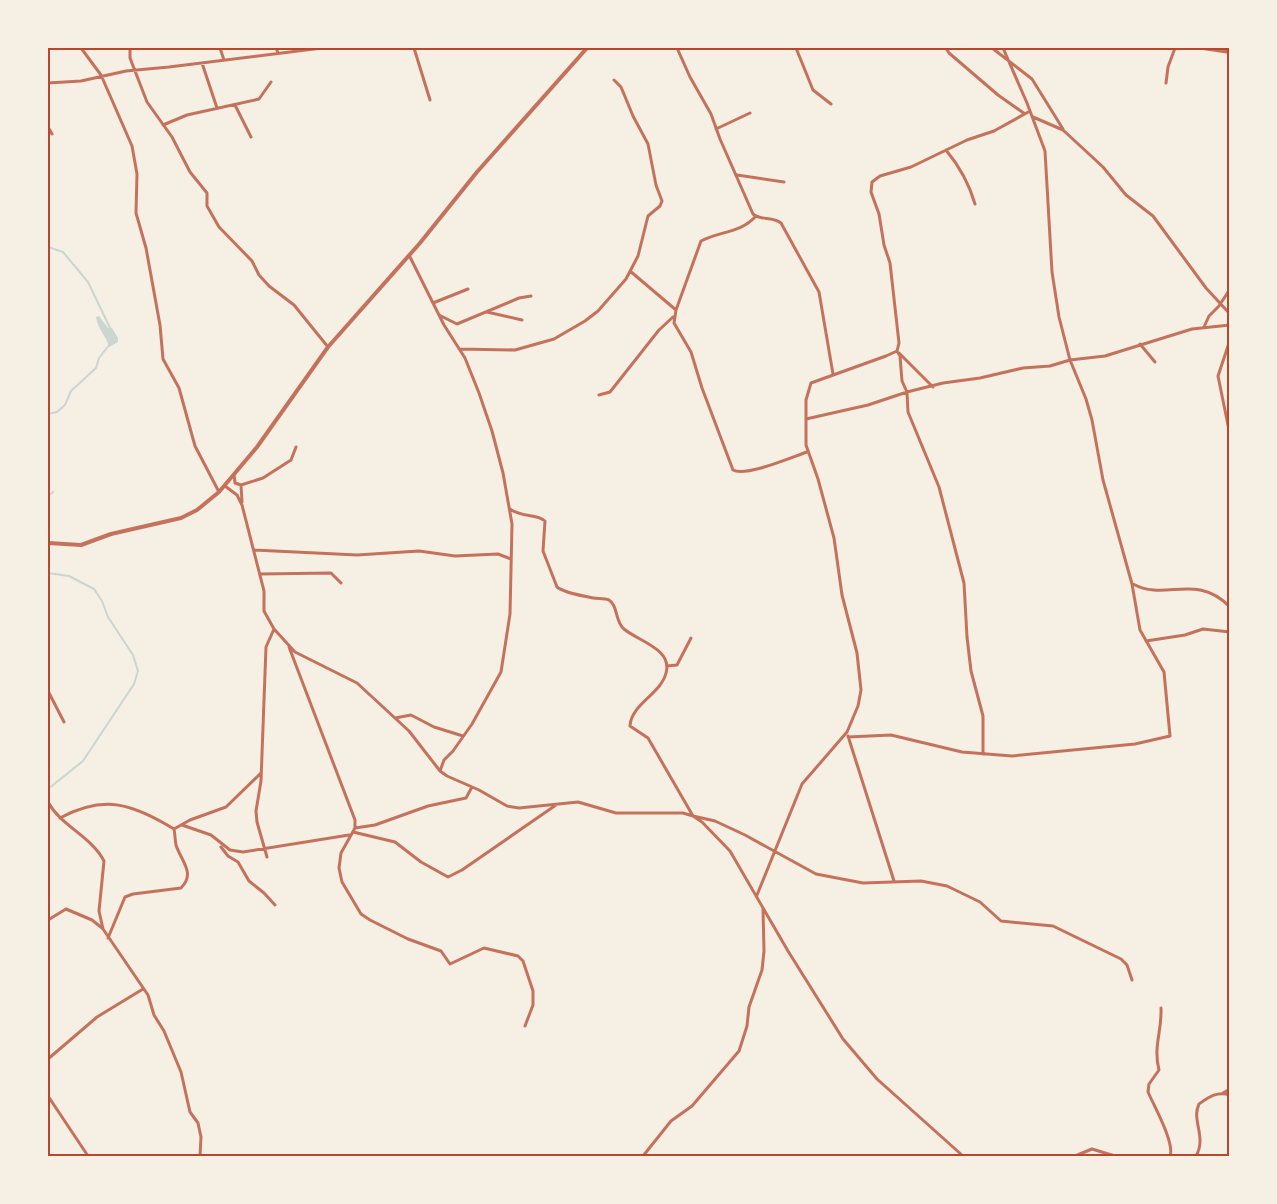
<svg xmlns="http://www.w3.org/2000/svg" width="1277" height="1204" viewBox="0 0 1277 1204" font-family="'Exo 2',sans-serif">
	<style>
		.water { fill: #c9d6d2 }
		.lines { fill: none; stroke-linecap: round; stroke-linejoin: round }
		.stream { stroke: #c9d6d2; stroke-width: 2 }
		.minor { stroke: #c5725c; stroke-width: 3 }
		.tertiary { stroke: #c5725c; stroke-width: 4 }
		.neatline { fill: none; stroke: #b5482f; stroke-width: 2 }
	</style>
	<rect width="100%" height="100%" fill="#f6efe4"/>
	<path class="water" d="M 99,316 L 108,328 L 112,328 L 118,338 L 118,342 L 109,347 C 106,335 98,330 96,317 Z"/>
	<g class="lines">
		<path class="stream" d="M 48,247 L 63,252 L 88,282 L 111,330
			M 48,414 L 57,412 L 65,405 L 71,391 L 96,368 L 99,358 L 110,344
			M 48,496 L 53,492
			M 48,573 L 69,576 L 94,589 L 102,601 L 108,617 L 133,655 L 138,671 L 134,684 L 83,761 L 48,789"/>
		<path class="minor" d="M 81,48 L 101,75 L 132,146 L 137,174 L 136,213 L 146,248 L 160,325 L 163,359 L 179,388 L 195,446 L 219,492
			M 130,48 L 130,58 L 147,102 L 172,137 L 190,172 L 207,193 L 207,206 L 219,227 L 252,261 L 259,275 L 269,286 L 294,305 L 328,347
			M 220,48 L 224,60
			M 276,48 L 278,53
			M 414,48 L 430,100
			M 677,48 L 690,77 L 711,114 L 720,139 L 753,214 C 761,221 772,216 781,223 L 819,292 L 833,374
			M 796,48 L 813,90 L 831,104
			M 946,48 L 949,53 L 998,95 L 1025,114
			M 992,48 L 1032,79 L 1063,129
			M 202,63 L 217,108
			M 48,83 L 81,81 L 126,71 L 169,67 L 322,48
			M 1166,83 L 1168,67 L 1175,48
			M 235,105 L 251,137
			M 1033,117 L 1063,130 L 1103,167 L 1126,195 L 1153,216 L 1206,288 L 1230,314
			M 163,125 L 187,115 L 259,99 L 271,82
			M 48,127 L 52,134
			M 716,129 L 750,113
			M 946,150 C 960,167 969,183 975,204
			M 737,175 L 784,182
			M 756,216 C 741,233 720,231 701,241 L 676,310 L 674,323 L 691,352 L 702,388 L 733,470 C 746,477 792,457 807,452
			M 409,255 L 444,325 L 465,358 L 479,393 L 492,431 L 503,473 L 512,524 L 510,614 L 501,672 L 472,724 L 453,751 L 444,760 L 440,771
			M 630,271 L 676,310
			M 433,303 L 468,289
			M 487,312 L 522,320
			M 439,315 L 457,324 L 519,298 L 531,296
			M 1204,327 L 1209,316 L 1219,306 L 1230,289
			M 1230,340 L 1218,376 L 1230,435
			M 1140,344 L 1155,362
			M 459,349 L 515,350 L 554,339 L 585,321 L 598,311 L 626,279 L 638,256 L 648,216 L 660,206 L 662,201 L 656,185 L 648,144 L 633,116 L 621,87 L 614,80
			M 897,351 L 900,356 L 902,381 L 907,392 L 908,412 L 939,487 L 964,583 L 967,637 L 971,671 L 983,716 L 983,754
			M 899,353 L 933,387
			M 599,395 L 610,392 L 659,330 L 673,317
			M 806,419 L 868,405 L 907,392 L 943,383 L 980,378 L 1023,368 L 1050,366 L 1070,360 L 1105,356 L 1192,329 L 1230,325
			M 234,474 L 235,483 L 241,485 L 263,478 L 291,460 L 296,447
			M 241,485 L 242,502
			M 225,486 L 237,495 L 242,505 L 264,591 L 264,611 L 274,629 L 295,652 L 357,683 L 409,731 L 440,771 L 447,776 L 479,790 L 507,806 L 519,808 L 578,802 L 616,813 L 683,813 L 693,816 L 702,822 L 730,851 L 788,951 L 843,1039 L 877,1079 L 963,1156
			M 510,509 C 522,518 536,513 545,521 L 543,551 L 557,587 C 564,593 584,596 593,598 C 598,599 604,598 609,600 C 618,605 615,622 624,629 C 638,641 673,649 666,673 C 661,694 631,704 630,726 L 648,738 L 693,816 L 715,821 L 745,835 L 816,874 L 863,883 L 921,881 L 947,886 L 980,902 L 1001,921 L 1053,926 L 1121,959 L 1127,965 L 1132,980
			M 254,550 L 357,555 L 419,551 L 455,556 L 498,554 L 511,559
			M 260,574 L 331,573 L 341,583
			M 1133,584 C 1166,602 1196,572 1230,607
			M 1146,641 L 1185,635 L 1203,629 L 1230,632
			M 289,647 L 355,820 L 355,828 L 341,853 L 339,868 L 342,882 L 361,914 L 370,920 L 408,939 L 441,951 L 450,964 L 484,948 L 518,956 L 523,961 L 533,991 L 533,1005 L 525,1026
			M 667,666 L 677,665 L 691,638
			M 48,691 L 64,722
			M 395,718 L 411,715 L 434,727 L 463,736
			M 848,736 L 894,881
			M 848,737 L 891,735 L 962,752 L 1012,756 L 1135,744 L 1170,736 L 1164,672 L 1140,630 L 1132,584 L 1103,480 L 1092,420 L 1086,399 L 1070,360 L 1059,317 L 1052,272 L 1045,151 L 1027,103 L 1003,48
			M 48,802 C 61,826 91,836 104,861 L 99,911 L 103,929 L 148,995 L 154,1015 L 164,1031 L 181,1072 L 190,1112 L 198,1123 L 201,1137 L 200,1156
			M 60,818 C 105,794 132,804 174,829
			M 182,825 L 211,835 L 230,850 L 243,852 L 349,835
			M 355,828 L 375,825 L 428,806 L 466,798 L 472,787
			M 353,832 L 395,842 L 421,862 L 448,877 L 462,870 L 556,805
			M 221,847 L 228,856 L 238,862 L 249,881 L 264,893 L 275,905
			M 267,857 L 257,822 L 256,811 L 261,781 L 266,647 L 274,629
			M 757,895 L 802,784 L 847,732 L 858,706 L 861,690 L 857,653 L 842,595 L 834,538 L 818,479 L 806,445 L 806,400 L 811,383 L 886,356 L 897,351 L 899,343 L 890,263 L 884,245 L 879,214 L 871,192 L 872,182 L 880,176 L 911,167 L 967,140 L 994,131 L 1030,111
			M 48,920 L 66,909 L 92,920 L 102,928
			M 108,938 L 125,897 L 133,894 L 181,888 C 196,873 181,861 176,845 C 175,840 175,834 174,829 L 190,820 L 226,807 L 261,773
			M 1161,1008 C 1162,1032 1153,1046 1159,1070 L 1149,1084 L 1148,1092 C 1154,1106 1175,1143 1170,1156
			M 48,1059 L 97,1017 L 143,989
			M 1223,1093 L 1230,1089
			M 48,1096 L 88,1156
			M 643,1156 L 671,1121 L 692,1106 L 739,1051 L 747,1026 L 749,1007 L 762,970 L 764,951 L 763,909
			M 1075,1156 L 1092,1149 L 1115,1156
			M 1196,1156 C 1207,1137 1191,1120 1199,1104 C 1209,1097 1217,1091 1230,1095"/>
		<path class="tertiary" d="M 1203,48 L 1230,52
			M 48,543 L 81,545 L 111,534 L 181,518 L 197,510 L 219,492 L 257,447 L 328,347 L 420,243 L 477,172 L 587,48"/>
	</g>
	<rect width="1277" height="1204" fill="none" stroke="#f6efe4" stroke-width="98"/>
	<rect x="49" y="49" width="1179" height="1106" class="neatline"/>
</svg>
